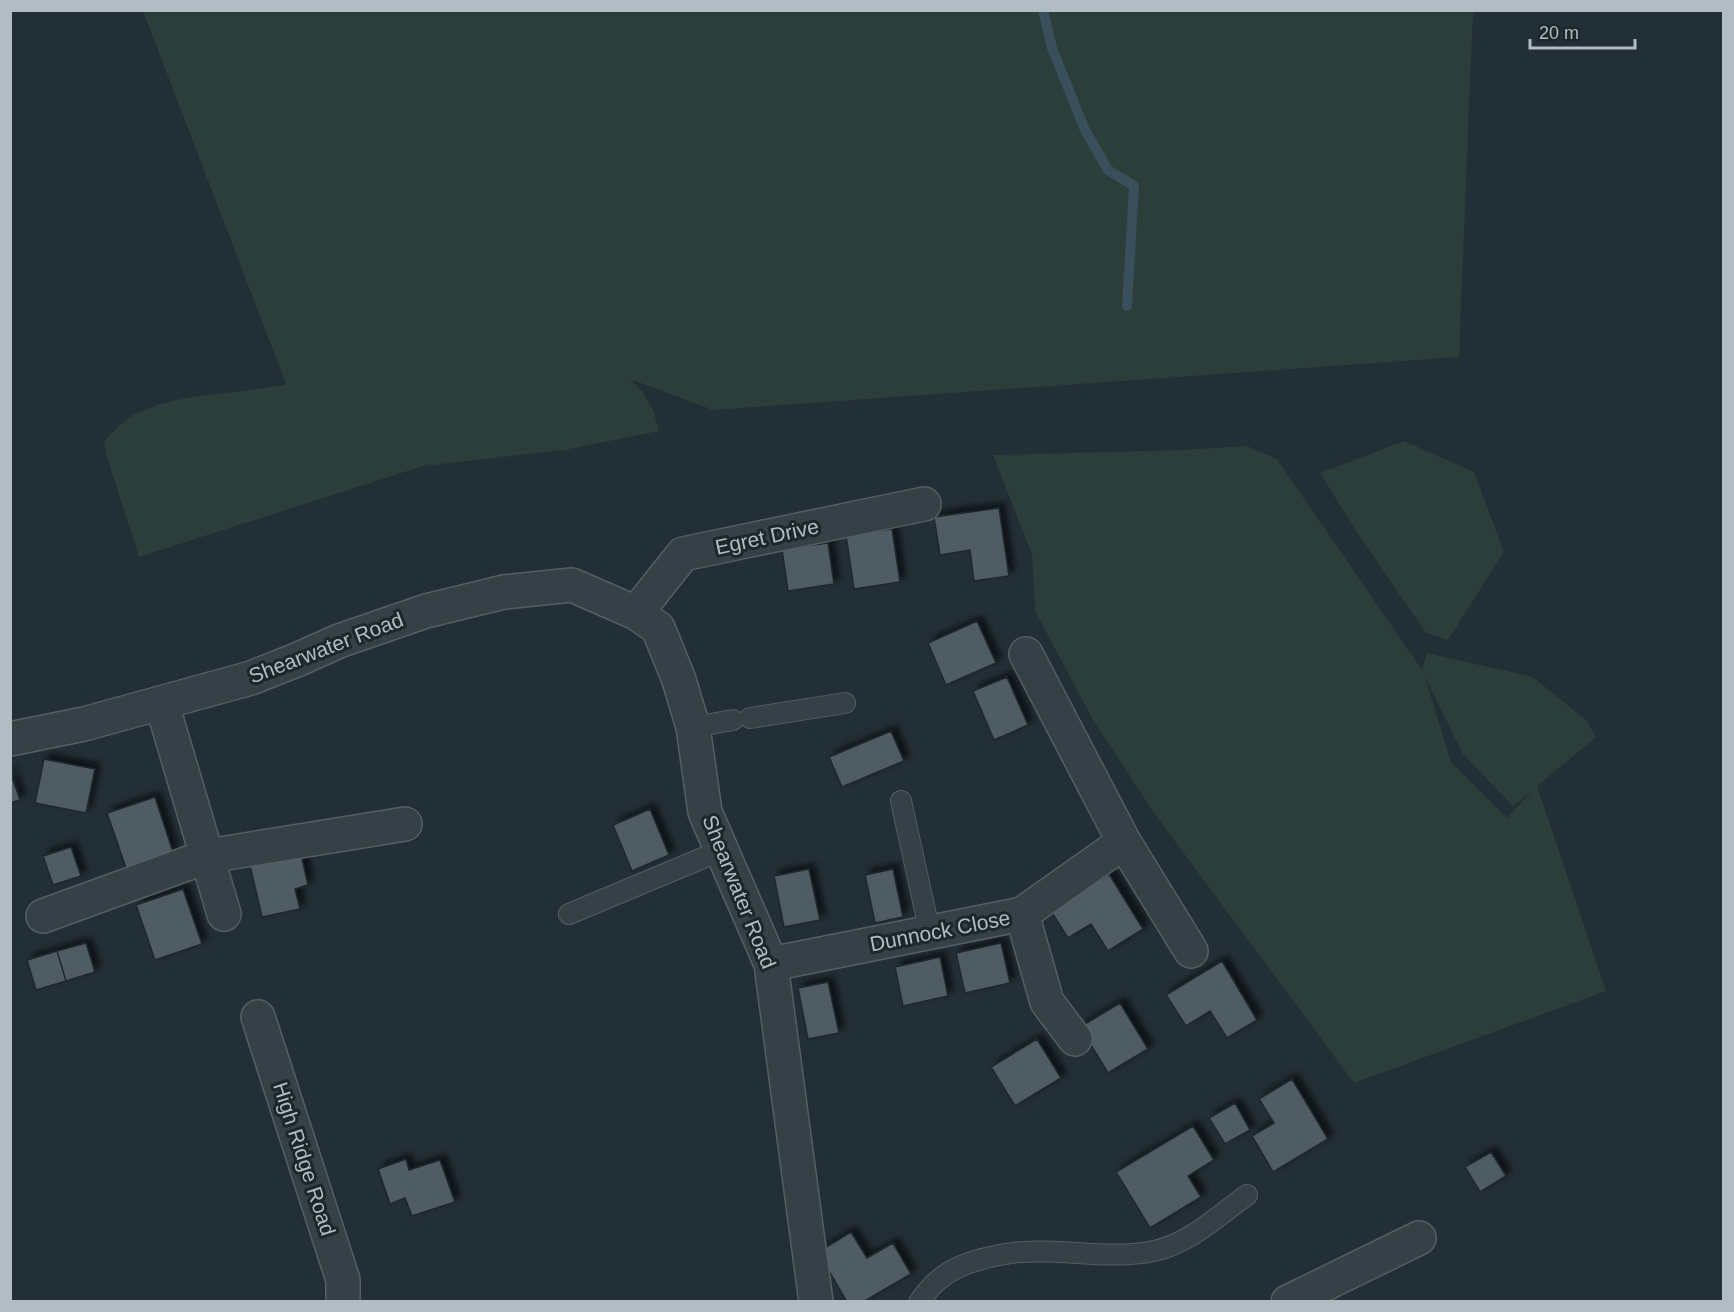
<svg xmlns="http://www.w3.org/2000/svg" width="1734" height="1312" viewBox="0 0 1734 1312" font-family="Arial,sans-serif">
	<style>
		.green { fill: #2b3e39; fill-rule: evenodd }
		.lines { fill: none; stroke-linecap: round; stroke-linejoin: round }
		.stream { stroke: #394f5b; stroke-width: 10 }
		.building { fill: #4f5c64; stroke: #1e282d; stroke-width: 1.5; filter: url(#shadow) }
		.lane-casing { stroke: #545f64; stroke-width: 22 }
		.street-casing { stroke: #545f64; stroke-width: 36 }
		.lane { stroke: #364147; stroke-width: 20 }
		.street { stroke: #364147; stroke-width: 33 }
		.labels { text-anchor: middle; stroke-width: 6; stroke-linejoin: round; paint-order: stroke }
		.street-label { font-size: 21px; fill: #b1bcc3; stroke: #1c262b }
	</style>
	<defs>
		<filter id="shadow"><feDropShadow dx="5.5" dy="-5.5" stdDeviation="3" flood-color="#0009"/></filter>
	</defs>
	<rect width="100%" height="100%" fill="#232f36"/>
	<path class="green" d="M 143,11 L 1473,11 L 1459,357 L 713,410 L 630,379 L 642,391 L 653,410 L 659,431 L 564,450 L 423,466 L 139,557 L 106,454 L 104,441 C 113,432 121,422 132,416 C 174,392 240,395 286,384 Z
		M 1404,441 L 1474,472 L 1504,552 L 1448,640 L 1426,633 L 1356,531 L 1320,473 Z
		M 1247,446 L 1277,459 L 1422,670 L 1427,653 L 1533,677 L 1587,721 L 1596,737 L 1537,786 L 1606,991 L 1354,1083 L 1154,813 L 1093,720 L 1035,611 L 1032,554 L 993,455 L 1181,450 ZM 1425,677 L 1463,754 L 1513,806 L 1532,791 L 1507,818 L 1451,762 Z"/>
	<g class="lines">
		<path class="stream" d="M 1043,10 L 1052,48 L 1085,130 L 1108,170 L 1134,186 L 1127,306"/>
	</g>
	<path class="building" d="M 999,508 L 1009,576 L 974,581 L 970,550 L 940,555 L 934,517 Z
		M 892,529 L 900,582 L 854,589 L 846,535 Z
		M 828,543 L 834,584 L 788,591 L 782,549 Z
		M 977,621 L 996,663 L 946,685 L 928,643 Z
		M 1007,677 L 1028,725 L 994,740 L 973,691 Z
		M 891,731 L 904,761 L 842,787 L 829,757 Z
		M 44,759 L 95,769 L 86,813 L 35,803 Z
		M 10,771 L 20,800 L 10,803 Z
		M 155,797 L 173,852 L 126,868 L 107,813 Z
		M 650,809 L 669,855 L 632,871 L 613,825 Z
		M 71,847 L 81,876 L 53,885 L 43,856 Z
		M 300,850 L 308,885 L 295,889 L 300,909 L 262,917 L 249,861 Z
		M 809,869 L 820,920 L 784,927 L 774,876 Z
		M 893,869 L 903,917 L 875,923 L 865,875 Z
		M 1109,874 L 1143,929 L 1108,951 L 1091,924 L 1068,938 L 1051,911 Z
		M 183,889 L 202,944 L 155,960 L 136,905 Z
		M 86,943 L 95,972 L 66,981 L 57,951 Z
		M 1001,943 L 1010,983 L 965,993 L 956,953 Z
		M 57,951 L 66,981 L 36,990 L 27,960 Z
		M 940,957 L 948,996 L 903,1006 L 895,967 Z
		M 1222,961 L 1257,1020 L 1227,1038 L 1210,1011 L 1186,1026 L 1166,995 Z
		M 828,982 L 839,1033 L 808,1039 L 798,988 Z
		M 1120,1003 L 1148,1049 L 1108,1073 L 1080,1027 Z
		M 1037,1039 L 1061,1078 L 1015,1106 L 991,1067 Z
		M 1292,1079 L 1328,1139 L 1273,1172 L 1252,1136 L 1274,1123 L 1259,1099 Z
		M 1235,1103 L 1250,1130 L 1225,1144 L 1209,1118 Z
		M 1193,1126 L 1214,1160 L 1188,1176 L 1201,1197 L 1150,1228 L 1116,1172 Z
		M 1491,1152 L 1506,1176 L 1480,1192 L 1465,1167 Z
		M 406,1159 L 409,1170 L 440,1160 L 455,1202 L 412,1216 L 405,1198 L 390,1204 L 378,1169 Z
		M 851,1232 L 867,1258 L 893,1243 L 911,1274 L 863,1302 L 847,1302 L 818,1252 Z"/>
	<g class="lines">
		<defs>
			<path id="lane" d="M 750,718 L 845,703
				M 693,727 L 733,720
				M 901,801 L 930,933
				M 569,914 L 722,850
				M 919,1302 C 926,1293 932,1284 941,1278 C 953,1268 967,1263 982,1259 C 995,1256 1009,1252 1022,1252 C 1066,1249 1110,1260 1154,1251 C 1189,1244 1219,1215 1247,1195"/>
			<path id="street" d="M 636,613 L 683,554 L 924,504
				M 1026,654 L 1124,842 L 1191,951
				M 162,704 L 224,914
				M 10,739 L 84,724 L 251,678 L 299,659 L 339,641 L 426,611 L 504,592 L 572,585 L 636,613 L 658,628 L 679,680 L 693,727 L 705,812 L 771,964 L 816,1302
				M 1022,914 L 1047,1002 L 1075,1039
				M 43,916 L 208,856 L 405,824
				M 771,964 L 1022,914 L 1124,842
				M 258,1017 L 343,1280 L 343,1302
				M 1288,1302 L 1419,1238"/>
		</defs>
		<use href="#lane" class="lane-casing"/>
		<use href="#street" class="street-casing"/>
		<use href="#lane" class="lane"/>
		<use href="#street" class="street"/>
	</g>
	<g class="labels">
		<g class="street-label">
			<text transform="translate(767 537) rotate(-12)" y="7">Egret Drive</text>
			<text transform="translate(326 648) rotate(-21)" y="7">Shearwater Road</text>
			<text transform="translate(739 892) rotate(68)" y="7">Shearwater Road</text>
			<text transform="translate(940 931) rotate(-11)" y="7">Dunnock Close</text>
			<text transform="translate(304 1159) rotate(72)" y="7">High Ridge Road</text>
		</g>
	</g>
	<rect width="1734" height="1312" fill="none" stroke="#b1bcc3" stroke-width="24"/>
	<path d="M1530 39v9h105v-9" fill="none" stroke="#b1bcc3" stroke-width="3"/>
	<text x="1539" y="39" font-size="18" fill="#b1bcc3" stroke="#1c262b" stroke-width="4.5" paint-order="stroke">20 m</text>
</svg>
